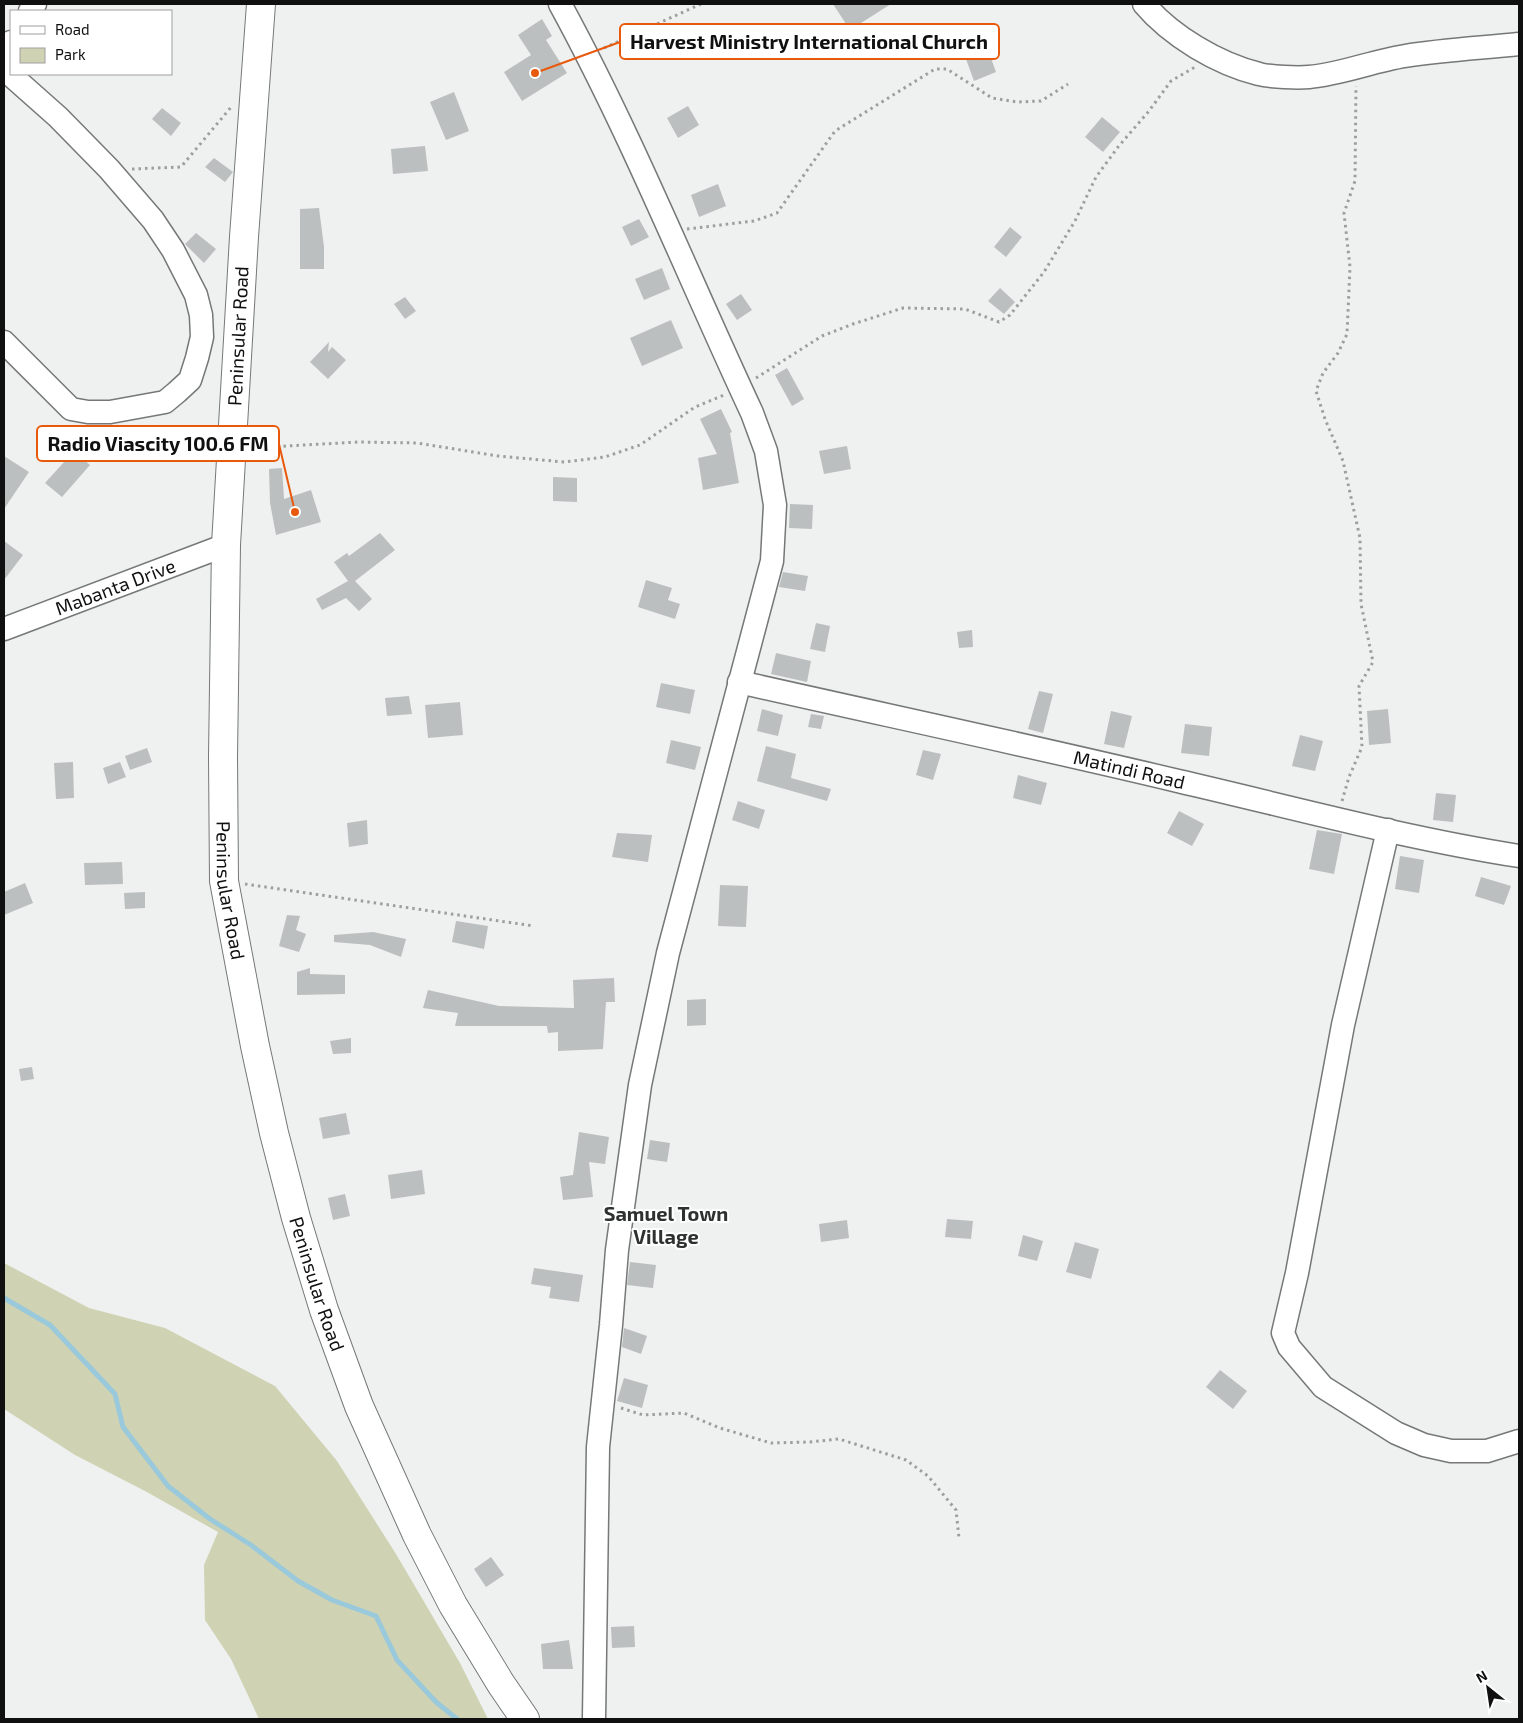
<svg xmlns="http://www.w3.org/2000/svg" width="1523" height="1723" viewBox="0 0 1523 1723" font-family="'Exo 2',sans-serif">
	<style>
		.green { fill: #d0d3b3 }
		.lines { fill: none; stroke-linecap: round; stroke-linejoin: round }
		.stream { stroke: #99c9db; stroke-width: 5 }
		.building { fill: #bbbfbf }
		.minor-casing { stroke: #757877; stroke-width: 25 }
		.major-casing { stroke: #757877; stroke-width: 30 }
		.path { stroke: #9d9f9e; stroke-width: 3; stroke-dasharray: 2.5 4; stroke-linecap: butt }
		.minor { stroke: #fff; stroke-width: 22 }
		.major { stroke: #fff; stroke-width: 28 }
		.labels { text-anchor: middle; stroke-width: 4; stroke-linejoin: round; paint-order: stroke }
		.street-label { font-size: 19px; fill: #0f100f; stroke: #fff }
		.neighbourhood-label { font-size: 20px; font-weight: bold; fill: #2e3130; stroke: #fff }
		.leader { fill: none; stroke: #e8590c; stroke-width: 2 }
		.callout-dot { fill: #e8590c; stroke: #fff; stroke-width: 2 }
		.callout { fill: #fff; stroke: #e8590c; stroke-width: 2 }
		.callout-label { font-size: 20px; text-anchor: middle; font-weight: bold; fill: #0f100f }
	</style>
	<rect width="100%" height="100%" fill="#eef1ef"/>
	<path class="green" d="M 4,1263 L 89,1308 L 165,1328 L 275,1386 L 337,1461 L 396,1554 L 460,1663 L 488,1719 L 259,1719 L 231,1659 L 205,1620 L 204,1565 L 218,1532 L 145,1491 L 75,1455 L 4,1409 Z"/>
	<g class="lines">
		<path class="stream" d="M 4,1298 L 50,1325 L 115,1394 L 123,1427 L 168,1486 L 210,1519 L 251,1545 L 298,1581 L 332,1600 L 376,1616 L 397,1660 L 436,1702 L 457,1719"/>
	</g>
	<path class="building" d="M 833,4 L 891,4 L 850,30 Z
		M 542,19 L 552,36 L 546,40 L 567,73 L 522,101 L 504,72 L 531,55 L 518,35 Z
		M 988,50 L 996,72 L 974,81 L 966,59 Z
		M 454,92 L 469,131 L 446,140 L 430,102 Z
		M 688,106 L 699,125 L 678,138 L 667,118 Z
		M 162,108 L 181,123 L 171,136 L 152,119 Z
		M 1102,117 L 1120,132 L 1103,152 L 1085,137 Z
		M 425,146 L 428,171 L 393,174 L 391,149 Z
		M 214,158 L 233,172 L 225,182 L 205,167 Z
		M 718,184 L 726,206 L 699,217 L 691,195 Z
		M 319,208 L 324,247 L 324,269 L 300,269 L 300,209 Z
		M 639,219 L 649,237 L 631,246 L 622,227 Z
		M 1010,227 L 1022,237 L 1006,257 L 994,247 Z
		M 196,233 L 216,249 L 204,263 L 185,244 Z
		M 662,268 L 670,289 L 644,300 L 635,279 Z
		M 1000,288 L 1015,302 L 1004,314 L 988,301 Z
		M 741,294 L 752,310 L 737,320 L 726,304 Z
		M 405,297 L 416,311 L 405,319 L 394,304 Z
		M 671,320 L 683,348 L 642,366 L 630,338 Z
		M 329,342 L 328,352 L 332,347 L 346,360 L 328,379 L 310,362 Z
		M 787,368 L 804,399 L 792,406 L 775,375 Z
		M 721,409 L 732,432 L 730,433 L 739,483 L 703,490 L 698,458 L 717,454 L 700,419 Z
		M 847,446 L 851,469 L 824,474 L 819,451 Z
		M 74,451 L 90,465 L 62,497 L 45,483 Z
		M 4,456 L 29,472 L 4,509 Z
		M 282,468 L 284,499 L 311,490 L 321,522 L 276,535 L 270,503 L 269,469 Z
		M 553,477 L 577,478 L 577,502 L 553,501 Z
		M 790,504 L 813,505 L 812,529 L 789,528 Z
		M 380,533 L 395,550 L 355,581 L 372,599 L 359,611 L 346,598 L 322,610 L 316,599 L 348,581 L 334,562 L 347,553 L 349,556 Z
		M 4,541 L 23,555 L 4,580 Z
		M 783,572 L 808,576 L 805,591 L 779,587 Z
		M 646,580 L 672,588 L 668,600 L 680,604 L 675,619 L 638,607 Z
		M 816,623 L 830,626 L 825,652 L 810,649 Z
		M 972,630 L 973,647 L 959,648 L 957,632 Z
		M 776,653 L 811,661 L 807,682 L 771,674 Z
		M 661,683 L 695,690 L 690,714 L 656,707 Z
		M 1039,691 L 1053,694 L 1043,733 L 1028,729 Z
		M 409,696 L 412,714 L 387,716 L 385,698 Z
		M 460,702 L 463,735 L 428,738 L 425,705 Z
		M 762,709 L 783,715 L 778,736 L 757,731 Z
		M 1388,709 L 1391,743 L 1369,745 L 1367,711 Z
		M 1111,711 L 1132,716 L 1124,748 L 1104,744 Z
		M 811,714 L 824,716 L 821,729 L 808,727 Z
		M 1185,724 L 1212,727 L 1209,756 L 1181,753 Z
		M 1300,735 L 1323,741 L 1315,771 L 1292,766 Z
		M 671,740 L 701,747 L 695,770 L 666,763 Z
		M 766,746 L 796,754 L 791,778 L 831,789 L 827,801 L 757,781 Z
		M 147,748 L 152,762 L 130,770 L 125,756 Z
		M 923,750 L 941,754 L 933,780 L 916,775 Z
		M 73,762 L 74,798 L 56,799 L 54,763 Z
		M 120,762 L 126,777 L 108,784 L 103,768 Z
		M 1018,775 L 1047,783 L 1041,805 L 1013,798 Z
		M 1436,793 L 1456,795 L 1453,822 L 1433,820 Z
		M 738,801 L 765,810 L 759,829 L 732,820 Z
		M 1179,811 L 1204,824 L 1192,846 L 1167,833 Z
		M 367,820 L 368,844 L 349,847 L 347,823 Z
		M 1317,830 L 1342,834 L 1334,874 L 1309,869 Z
		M 617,833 L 652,835 L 648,862 L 612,857 Z
		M 1400,856 L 1424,860 L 1419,893 L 1395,889 Z
		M 122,862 L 123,884 L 85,885 L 84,863 Z
		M 1481,877 L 1511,886 L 1504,905 L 1475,896 Z
		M 25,883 L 33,903 L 4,915 L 4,892 Z
		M 720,885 L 748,886 L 746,927 L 718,926 Z
		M 145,892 L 145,908 L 125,909 L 124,893 Z
		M 287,915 L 300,916 L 296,930 L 306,934 L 299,952 L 279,946 Z
		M 456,921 L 488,926 L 484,949 L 452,942 Z
		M 373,932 L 406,939 L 401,957 L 370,945 L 334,942 L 334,935 Z
		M 310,968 L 310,974 L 345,975 L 345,994 L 297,995 L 297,972 Z
		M 614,978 L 615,1002 L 606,1002 L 603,1049 L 558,1051 L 558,1032 L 548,1033 L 547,1026 L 455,1026 L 458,1013 L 423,1008 L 428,990 L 499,1006 L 574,1008 L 573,980 Z
		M 706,999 L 706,1025 L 687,1026 L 687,1000 Z
		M 351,1038 L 351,1053 L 333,1054 L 330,1041 Z
		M 32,1067 L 34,1079 L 21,1081 L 19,1069 Z
		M 346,1113 L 350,1134 L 323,1139 L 319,1118 Z
		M 579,1132 L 609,1137 L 605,1164 L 589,1162 L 593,1197 L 563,1200 L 560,1177 L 573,1175 Z
		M 650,1140 L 670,1143 L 667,1162 L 647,1159 Z
		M 422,1170 L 425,1194 L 391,1199 L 388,1175 Z
		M 345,1194 L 350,1216 L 333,1220 L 328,1198 Z
		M 947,1219 L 973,1221 L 971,1239 L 945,1237 Z
		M 847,1220 L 849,1238 L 821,1242 L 819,1224 Z
		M 1023,1235 L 1043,1241 L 1037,1261 L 1018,1256 Z
		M 1075,1242 L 1099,1249 L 1091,1279 L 1066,1272 Z
		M 630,1262 L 656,1265 L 653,1288 L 627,1285 Z
		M 534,1268 L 583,1275 L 579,1302 L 549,1298 L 551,1287 L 531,1284 Z
		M 624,1328 L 647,1336 L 641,1354 L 622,1347 Z
		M 1220,1370 L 1247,1391 L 1233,1409 L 1206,1387 Z
		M 624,1378 L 648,1385 L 642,1408 L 617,1401 Z
		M 491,1557 L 504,1575 L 486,1587 L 474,1569 Z
		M 634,1626 L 635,1647 L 612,1648 L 611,1627 Z
		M 569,1640 L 573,1669 L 543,1669 L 541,1644 Z"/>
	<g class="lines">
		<defs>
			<g id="minor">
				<path d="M 560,4 C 632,136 688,276 752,413 L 766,451 L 775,505 L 772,561 L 668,953 L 640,1085 L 617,1250 L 611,1325 L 598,1447 L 594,1719"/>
				<path d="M 1144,4 C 1171,36 1218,64 1259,74 C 1270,77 1298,78 1309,77 C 1342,74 1373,61 1405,56 C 1443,50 1481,48 1519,44"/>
				<path d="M 30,11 L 35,4"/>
				<path d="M 4,54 L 11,42"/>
				<path d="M 4,69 L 58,117 L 109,169 L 153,220 L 173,250 L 196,295 L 201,315 L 202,337 L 197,358 L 190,380 L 177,392 L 165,402 L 110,412 L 88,412 L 71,409 L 4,342"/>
				<path id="s1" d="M 4,629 L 226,545"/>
				<path id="s2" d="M 739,682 C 885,715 1032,746 1178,781 C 1291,807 1404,838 1519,856"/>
				<path d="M 1388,830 L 1343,1025 L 1297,1273 L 1283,1333 L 1289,1347 L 1323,1387 L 1396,1433 L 1424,1445 L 1451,1451 L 1487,1451 L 1519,1441"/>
			</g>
			<g id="major">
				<path id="s3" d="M 261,4 L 244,237 L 226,545 L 223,757 L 224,881 L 255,1046 L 274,1133 L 296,1218 L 324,1310 L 359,1406 L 417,1535 L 453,1605 L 501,1684 L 525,1719"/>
			</g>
		</defs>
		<use href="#minor" class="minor-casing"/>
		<use href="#major" class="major-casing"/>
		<path class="path" d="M 604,48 L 701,4
			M 132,169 L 181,167 L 232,106
			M 687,229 L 754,221 L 777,213 L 835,131 L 935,69 L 947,69 L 992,98 L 1017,102 L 1041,101 L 1068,84
			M 756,378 L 822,336 L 853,324 L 903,308 L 965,309 L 999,322 L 1010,315 L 1044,272 L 1075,221 L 1096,177 L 1118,147 L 1149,111 L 1171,81 L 1195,67
			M 251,448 L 358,442 L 417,443 L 498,456 L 564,462 L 605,457 L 640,445 L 695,407 L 724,395
			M 1342,801 L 1349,777 L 1362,747 L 1359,686 L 1373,662 L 1361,604 L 1360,538 L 1343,461 L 1325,419 L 1316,391 L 1323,373 L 1338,353 L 1347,334 L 1350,267 L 1344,213 L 1355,181 L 1356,86
			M 245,884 L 534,926
			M 621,1408 L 643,1415 L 684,1413 L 720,1428 L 771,1443 L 810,1442 L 839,1439 L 906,1460 L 928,1476 L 956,1510 L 959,1538"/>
		<use href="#minor" class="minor"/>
		<use href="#major" class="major"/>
	</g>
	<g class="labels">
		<g class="street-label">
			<text transform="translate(238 336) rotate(-87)" y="7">Peninsular Road</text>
			<text dy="7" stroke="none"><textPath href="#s1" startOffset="119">Mabanta Drive</textPath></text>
			<text dy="7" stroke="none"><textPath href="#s2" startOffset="400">Matindi Road</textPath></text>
			<text dy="7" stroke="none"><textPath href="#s3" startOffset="888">Peninsular Road</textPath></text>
			<text dy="7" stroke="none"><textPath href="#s3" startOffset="1292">Peninsular Road</textPath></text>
		</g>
		<g class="neighbourhood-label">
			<text x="666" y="1221">Samuel Town<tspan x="666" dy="23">Village</tspan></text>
		</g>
	</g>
	<path class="leader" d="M535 73L620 42M295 512L279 444"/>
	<g class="callout-dot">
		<circle cx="535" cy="73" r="5"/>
		<circle cx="295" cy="512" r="5"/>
	</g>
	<g class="callout">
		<rect x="620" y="24" width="379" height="35" rx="5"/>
		<rect x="37" y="426" width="242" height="35" rx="5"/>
	</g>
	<g class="callout-label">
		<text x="809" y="49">Harvest Ministry International Church</text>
		<text x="158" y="451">Radio Viascity 100.6 FM</text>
	</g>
	<rect width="1523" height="1723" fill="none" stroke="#0f100f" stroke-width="10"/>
	<rect x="10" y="10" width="162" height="65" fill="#ffffff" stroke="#9f9f9f"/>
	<rect x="20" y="26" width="25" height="8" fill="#ffffff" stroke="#9f9f9f"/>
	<text x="55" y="35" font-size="15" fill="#0f100f">Road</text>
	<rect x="20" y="48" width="25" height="15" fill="#d0d3b3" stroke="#9f9f9f"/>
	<text x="55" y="60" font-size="15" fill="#0f100f">Park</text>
	<g transform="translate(1488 1688) rotate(330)" stroke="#ffffff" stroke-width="4" paint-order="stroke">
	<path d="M0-4L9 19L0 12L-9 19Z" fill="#0f100f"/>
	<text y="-8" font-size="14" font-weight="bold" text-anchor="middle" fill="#0f100f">N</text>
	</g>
</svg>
